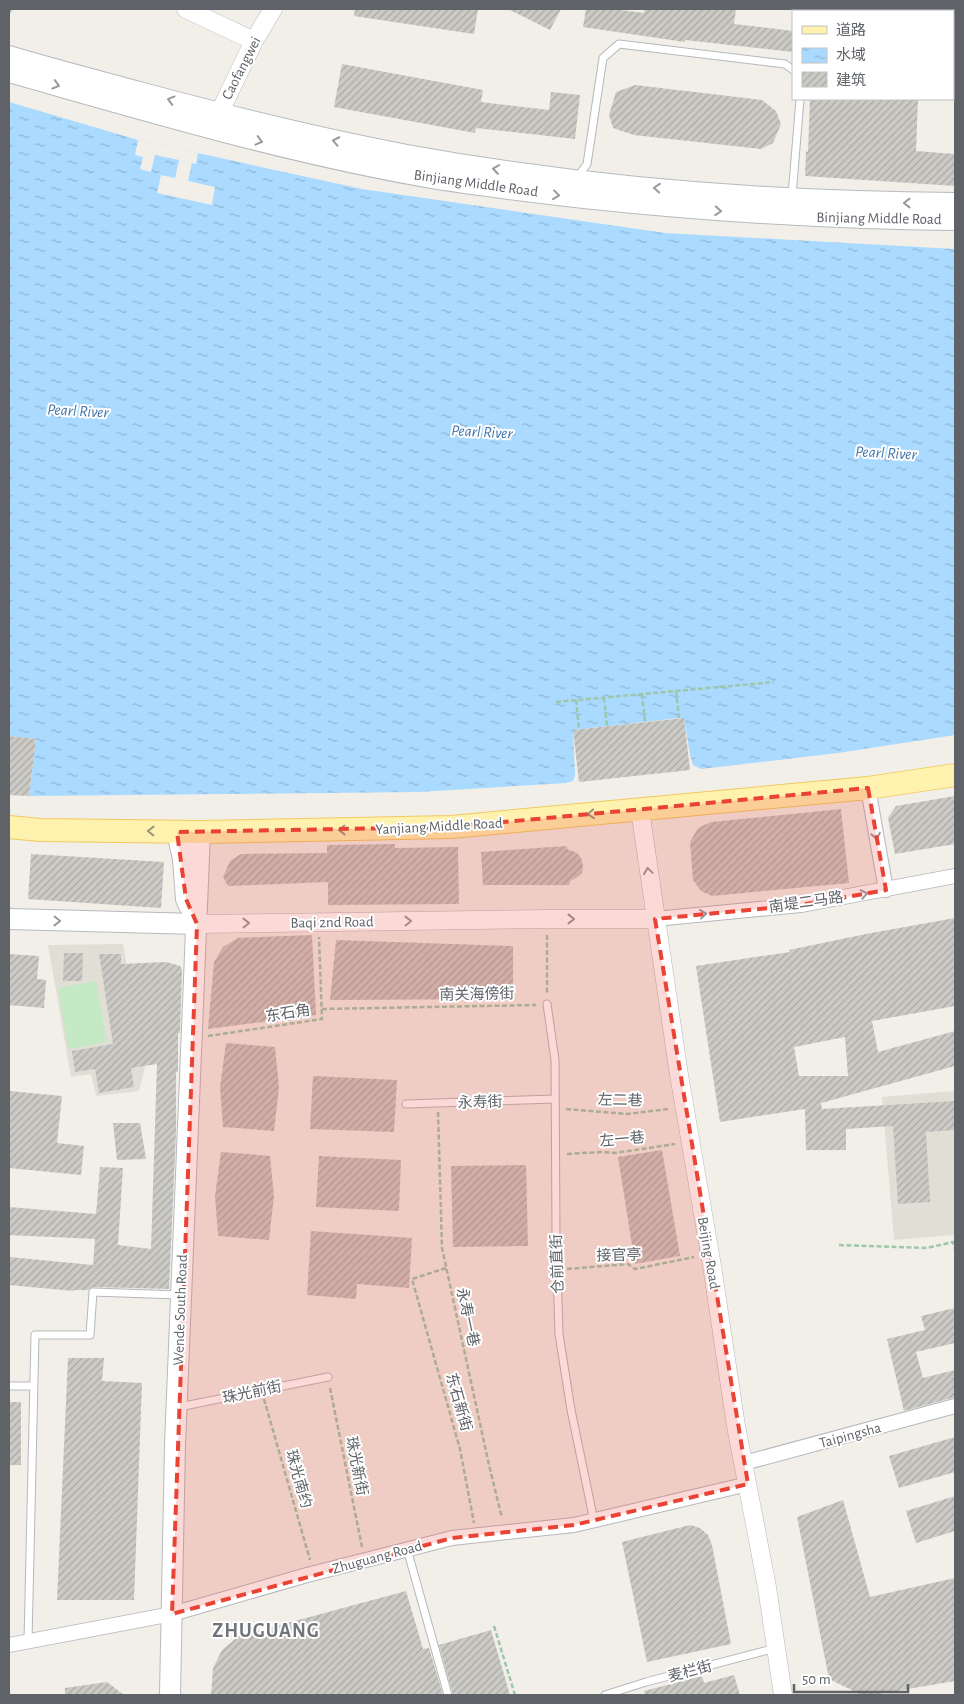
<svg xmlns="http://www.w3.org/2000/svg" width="964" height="1704" viewBox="0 0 964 1704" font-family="'Alegreya Sans','Noto Sans SC',sans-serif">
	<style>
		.education { fill: #e1ded6 }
		.park { fill: #c5e8c5 }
		.water { fill: url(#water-ripples) }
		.pier { fill: #f1efe8 }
		.building { fill: url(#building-hatch); fill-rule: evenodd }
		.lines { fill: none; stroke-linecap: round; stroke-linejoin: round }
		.service-casing { stroke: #b5b8bc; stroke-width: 9 }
		.minor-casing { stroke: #b5b8bc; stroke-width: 16 }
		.tertiary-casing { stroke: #b5b8bc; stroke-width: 19 }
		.secondary-casing { stroke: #b6babf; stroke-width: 22 }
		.primary-casing { stroke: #f2c960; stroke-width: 24 }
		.path { stroke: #9cc7a9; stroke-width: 2.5; stroke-dasharray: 5 2.5; stroke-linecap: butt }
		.service { stroke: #fff; stroke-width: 7 }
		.minor { stroke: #fff; stroke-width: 14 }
		.tertiary { stroke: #fff; stroke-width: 18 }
		.secondary { stroke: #fff; stroke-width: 20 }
		.primary { stroke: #fff2af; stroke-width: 22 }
		.oneway { stroke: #979a9d }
		.oneway2 { stroke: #979581 }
		.marked { fill: #ea4335; fill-opacity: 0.2; stroke: #ea4335; stroke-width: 4; stroke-dasharray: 10 6; stroke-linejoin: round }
		.labels { text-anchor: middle; stroke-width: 4; stroke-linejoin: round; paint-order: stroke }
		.street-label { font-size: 15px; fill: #5f6368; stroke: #fff }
		.water-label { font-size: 16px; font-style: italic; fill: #4174aa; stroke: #fff }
		.district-label { font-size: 20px; font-weight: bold; letter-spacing: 1px; fill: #70757a; stroke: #fff }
	</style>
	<defs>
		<pattern id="water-ripples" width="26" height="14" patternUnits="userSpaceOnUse" patternTransform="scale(1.25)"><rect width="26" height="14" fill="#aadaff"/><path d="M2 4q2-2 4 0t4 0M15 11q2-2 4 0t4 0" fill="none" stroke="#8eb4d2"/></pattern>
		<pattern id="building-hatch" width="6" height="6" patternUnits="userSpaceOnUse" patternTransform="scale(1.25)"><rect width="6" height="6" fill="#cccac5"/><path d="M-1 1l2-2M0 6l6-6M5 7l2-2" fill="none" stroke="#a9a8a4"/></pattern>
	</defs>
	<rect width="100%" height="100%" fill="#f1efe8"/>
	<path class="education" d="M 123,944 L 145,1067 L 139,1091 L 96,1096 L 91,1074 L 71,1077 L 48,945 Z
		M 955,1091 L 955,1235 L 894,1240 L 882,1097 Z"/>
	<path class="park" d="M 96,981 L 107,1042 L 68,1049 L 58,988 Z"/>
	<path class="water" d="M 9,102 L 138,140 L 362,189 L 665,233 L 955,249 L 955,735 L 838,753 L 701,769 L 693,765 L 690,755 L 684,718 L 679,718 L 573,730 L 575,775 L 573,781 L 566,783 L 418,792 L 29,796 L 36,739 L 9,736 Z"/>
	<path class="pier" d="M 138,140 L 198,153 L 196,164 L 192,163 L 188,181 L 215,187 L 212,205 L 157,193 L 161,175 L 175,178 L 179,160 L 155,155 L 151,172 L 140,169 L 143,157 L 135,155 Z"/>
	<path class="building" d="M 355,9 L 478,9 L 474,34 L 354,16 Z
		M 508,9 L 561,9 L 550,30 Z
		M 586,9 L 613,9 L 644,13 L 644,9 L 736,9 L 734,24 L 793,31 L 793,52 L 685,40 L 685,42 L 583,27 Z
		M 342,64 L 483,90 L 481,102 L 549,110 L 551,92 L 580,95 L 575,139 L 476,128 L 475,133 L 334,107 Z
		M 635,85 L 762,100 L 776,111 L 781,124 L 773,143 L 761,149 L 634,135 L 613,128 L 609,115 L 616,92 Z
		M 810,99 L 918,99 L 916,151 L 955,154 L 955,186 L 805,176 L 806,151 L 808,152 Z
		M 684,718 L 690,770 L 579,782 L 573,730 Z
		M 9,736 L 36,739 L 29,796 L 9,795 Z
		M 955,796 L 955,844 L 895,854 L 888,818 L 896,806 Z
		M 841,809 L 849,883 L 712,896 L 701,891 L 693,880 L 690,842 L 698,828 L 711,822 Z
		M 395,844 L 395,848 L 458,847 L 459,904 L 328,905 L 328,882 L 228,886 L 223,877 L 230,861 L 241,854 L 327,853 L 327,845 Z
		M 567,846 L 567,849 L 577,853 L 581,858 L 583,865 L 582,873 L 576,878 L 570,881 L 569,885 L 483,885 L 481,852 Z
		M 31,854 L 164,862 L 161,908 L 28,899 Z
		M 955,918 L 955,1006 L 872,1021 L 878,1052 L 955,1031 L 955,1066 L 821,1103 L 822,1109 L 955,1101 L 955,1130 L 926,1132 L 930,1202 L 898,1204 L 893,1126 L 846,1129 L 846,1150 L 806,1150 L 805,1109 L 720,1122 L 696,966 L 790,952 L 789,950 L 866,934 ZM 845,1037 L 848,1076 L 799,1076 L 794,1047 Z
		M 312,935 L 316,1015 L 208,1029 L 214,962 L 223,947 L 238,938 Z
		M 336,940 L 513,946 L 513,999 L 330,1000 Z
		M 64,953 L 83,953 L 82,981 L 63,981 Z
		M 9,954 L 39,956 L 37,979 L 46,980 L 44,1008 L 9,1005 Z
		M 99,954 L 121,954 L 121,964 L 166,962 L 180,966 L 182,970 L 180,1033 L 178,1033 L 178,1072 L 176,1072 L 176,1132 L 169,1289 L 93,1287 L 88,1290 L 74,1290 L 74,1291 L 9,1285 L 9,1257 L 93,1265 L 95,1239 L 9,1235 L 9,1207 L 96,1214 L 100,1167 L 123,1168 L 118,1245 L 151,1249 L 157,1064 L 131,1068 L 134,1087 L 99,1093 L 95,1069 L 75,1072 L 72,1051 L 113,1044 Z
		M 226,1043 L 275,1047 L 279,1087 L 274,1131 L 223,1127 L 220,1087 Z
		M 313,1076 L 397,1080 L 394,1132 L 310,1129 Z
		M 9,1091 L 62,1096 L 57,1143 L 84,1146 L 81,1175 L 9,1168 Z
		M 113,1123 L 140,1123 L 146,1159 L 117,1160 Z
		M 662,1150 L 680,1256 L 635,1264 L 618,1157 Z
		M 221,1152 L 270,1156 L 274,1196 L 269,1240 L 218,1236 L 215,1196 Z
		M 319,1156 L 401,1160 L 399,1211 L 316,1207 Z
		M 526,1165 L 528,1246 L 453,1247 L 451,1166 Z
		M 311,1231 L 412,1238 L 409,1288 L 357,1284 L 356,1299 L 307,1295 Z
		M 955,1308 L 955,1343 L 916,1352 L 923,1378 L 955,1370 L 955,1397 L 904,1411 L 887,1339 L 925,1330 L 921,1316 Z
		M 68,1358 L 104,1358 L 102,1381 L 142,1383 L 134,1600 L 57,1600 Z
		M 9,1402 L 21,1402 L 21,1465 L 9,1465 Z
		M 955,1437 L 955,1472 L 899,1488 L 889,1456 Z
		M 955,1496 L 955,1531 L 916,1543 L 906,1511 Z
		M 843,1500 L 870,1597 L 955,1578 L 955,1681 L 872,1695 L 862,1695 L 829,1679 L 797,1517 Z
		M 690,1525 L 700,1528 L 708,1535 L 712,1545 L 731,1644 L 647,1662 L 622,1542 Z
		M 406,1591 L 423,1649 L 429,1648 L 443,1695 L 211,1695 L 213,1668 L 222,1650 L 239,1636 Z
		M 491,1630 L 510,1695 L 453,1695 L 439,1645 Z
		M 734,1675 L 740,1695 L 645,1695 L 644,1691 L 702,1676 L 704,1683 Z
		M 107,1682 L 124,1695 L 65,1695 L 65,1688 Z"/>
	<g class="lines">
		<defs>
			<path id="service" d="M 577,178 L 587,164 L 603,58 L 619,44 L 785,64 L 793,70
				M 792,196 L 800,99
				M 547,1004 L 555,1060 L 556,1236 L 559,1334 L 571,1410 L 594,1521
				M 406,1104 L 555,1099
				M 9,1386 L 34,1386
				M 179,1407 L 328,1377
				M 407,1549 L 448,1695
				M 28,1641 L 35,1335 L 90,1335 L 93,1292 L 179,1295
				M 605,1695 L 646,1682 L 776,1648"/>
			<path id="minor" d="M 868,788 L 886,890
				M 655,919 L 801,905 L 955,876
				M 744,1463 L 955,1406
				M 9,1645 L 172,1614 L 307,1575 L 452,1538 L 574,1525 L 748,1484"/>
			<path id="tertiary" d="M 186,9 L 254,41
				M 214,124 L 254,41 L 273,9
				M 640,810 L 679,1075 L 712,1266 L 736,1426 L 767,1587 L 783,1695
				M 197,924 L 547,919 L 655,919"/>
			<path id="secondary" d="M 9,56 C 52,69 96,80 139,92 C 228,116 317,138 407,155 C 588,188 772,202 955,203
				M 9,72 C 147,111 284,152 426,177 C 478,186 531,192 584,198 C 707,211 831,219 955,220
				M 177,832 L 183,859 L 186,899 L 189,906
				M 9,919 L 197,924
				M 170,1695 L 175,1445 L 200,832"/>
			<path id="primary" d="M 9,827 L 40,830 L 200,832 L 451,827 L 868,788 L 955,775"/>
		</defs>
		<use href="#service" class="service-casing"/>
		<use href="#minor" class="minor-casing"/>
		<use href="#tertiary" class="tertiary-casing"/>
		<use href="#secondary" class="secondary-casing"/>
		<use href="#primary" class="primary-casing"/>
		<path class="path" d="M 9,13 L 11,9
			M 676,691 L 679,718
			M 642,694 L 645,722
			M 604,698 L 607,726
			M 576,700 L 579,729
			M 556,702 L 774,682
			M 547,935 L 547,995
			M 322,1009 L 536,1005
			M 208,1036 L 322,1019 L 319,937
			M 566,1109 L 627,1114 L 668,1109
			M 438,1112 L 442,1248 L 489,1465 L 502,1518
			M 567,1154 L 601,1152 L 615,1153 L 675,1144
			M 839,1245 L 927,1248 L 953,1242 L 955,1249
			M 446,1268 L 412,1279 L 460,1449 L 474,1523
			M 567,1269 L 628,1264 L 635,1269 L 694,1257
			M 330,1388 L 362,1547
			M 264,1399 L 310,1560
			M 494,1626 L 515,1695"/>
		<use href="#service" class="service"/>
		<use href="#minor" class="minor"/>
		<use href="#tertiary" class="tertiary"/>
		<use href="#secondary" class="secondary"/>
		<use href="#primary" class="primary"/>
	</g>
	<defs><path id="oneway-chevron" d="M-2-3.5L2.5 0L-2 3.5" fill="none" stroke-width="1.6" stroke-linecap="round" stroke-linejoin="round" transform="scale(1.25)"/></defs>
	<g class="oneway">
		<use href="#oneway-chevron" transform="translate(56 85) rotate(16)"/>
		<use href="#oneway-chevron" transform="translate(171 100) rotate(-165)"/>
		<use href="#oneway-chevron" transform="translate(259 141) rotate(14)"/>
		<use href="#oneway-chevron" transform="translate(336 141) rotate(-168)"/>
		<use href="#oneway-chevron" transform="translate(496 169) rotate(-171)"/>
		<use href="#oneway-chevron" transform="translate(657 188) rotate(-175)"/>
		<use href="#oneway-chevron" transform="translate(556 195) rotate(7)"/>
		<use href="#oneway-chevron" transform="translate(907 203) rotate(-180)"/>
		<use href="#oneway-chevron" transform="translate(718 211) rotate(4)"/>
		<use href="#oneway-chevron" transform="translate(876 836) rotate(80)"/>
		<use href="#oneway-chevron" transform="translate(648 871) rotate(-98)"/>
		<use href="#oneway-chevron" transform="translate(864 894) rotate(-10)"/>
		<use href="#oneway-chevron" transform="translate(703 914) rotate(-6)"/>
		<use href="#oneway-chevron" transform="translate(571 919)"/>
		<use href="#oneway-chevron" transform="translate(57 921) rotate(1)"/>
		<use href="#oneway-chevron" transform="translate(408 921) rotate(-1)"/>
		<use href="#oneway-chevron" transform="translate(246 923) rotate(-1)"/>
	</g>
	<g class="oneway2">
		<use href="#oneway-chevron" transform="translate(591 814) rotate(175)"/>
		<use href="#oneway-chevron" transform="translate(342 830) rotate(179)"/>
		<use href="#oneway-chevron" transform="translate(151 831) rotate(-179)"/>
	</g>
	<path class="marked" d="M 868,788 L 886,890 L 801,905 L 655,919 L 748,1484 L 574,1525 L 452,1538 L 172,1614 L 197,924 L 186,899 L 177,832 L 451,827 Z"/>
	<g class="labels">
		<g class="street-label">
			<text transform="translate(241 68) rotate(-63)" y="5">Caofangwei</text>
			<text transform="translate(476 183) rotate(8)" y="5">Binjiang Middle Road</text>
			<text transform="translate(879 218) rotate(1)" y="5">Binjiang Middle Road</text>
			<text transform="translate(439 826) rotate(-3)" y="5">Yanjiang Middle Road</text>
			<text transform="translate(806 902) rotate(-8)" y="5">南堤二马路</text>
			<text transform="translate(332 922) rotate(-1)" y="5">Baqi 2nd Road</text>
			<text transform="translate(477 994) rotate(-1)" y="5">南关海傍街</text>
			<text transform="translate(288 1013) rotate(-9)" y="5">东石角</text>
			<text transform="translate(620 1100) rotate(1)" y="5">左二巷</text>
			<text transform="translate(480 1102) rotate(-2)" y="5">永寿街</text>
			<text transform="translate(622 1139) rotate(-5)" y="5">左一巷</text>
			<text transform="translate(709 1253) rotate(80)" y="5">Beijing Road</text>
			<text transform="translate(619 1255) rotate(-1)" y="5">接官亭</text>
			<text transform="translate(557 1264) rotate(-92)" y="5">仓前直街</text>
			<text transform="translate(180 1310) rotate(-88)" y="5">Wende South Road</text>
			<text transform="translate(468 1317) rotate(78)" y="5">永寿一巷</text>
			<text transform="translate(252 1392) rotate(-12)" y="5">珠光前街</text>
			<text transform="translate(459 1402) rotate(74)" y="5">东石新街</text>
			<text transform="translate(850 1435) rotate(-15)" y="5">Taipingsha</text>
			<text transform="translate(357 1466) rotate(79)" y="5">珠光新街</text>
			<text transform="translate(299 1479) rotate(74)" y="5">珠光南约</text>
			<text transform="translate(377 1557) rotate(-15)" y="5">Zhuguang Road</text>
			<text transform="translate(690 1671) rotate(-15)" y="5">麦栏街</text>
		</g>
		<g class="water-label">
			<text transform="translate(78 410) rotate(3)" y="6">Pearl River</text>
			<text transform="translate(482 431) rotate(3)" y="6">Pearl River</text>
			<text transform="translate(886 452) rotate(3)" y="6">Pearl River</text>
		</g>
		<g class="district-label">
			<text x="266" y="1637">ZHUGUANG</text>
		</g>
	</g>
	<rect width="964" height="1704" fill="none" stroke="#5f6368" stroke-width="20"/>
	<rect x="792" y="10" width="162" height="90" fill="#ffffff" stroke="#bfc1c3"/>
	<rect x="802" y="26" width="25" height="8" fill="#fff2af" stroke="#bfc1c3"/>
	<text x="836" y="35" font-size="15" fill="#5f6368">道路</text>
	<rect x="802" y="48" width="25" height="15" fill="url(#water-ripples)" stroke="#bfc1c3"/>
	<text x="836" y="60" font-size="15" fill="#5f6368">水域</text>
	<rect x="802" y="72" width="25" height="15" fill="url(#building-hatch)" stroke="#bfc1c3"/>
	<text x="836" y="85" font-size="15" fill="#5f6368">建筑</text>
	<path d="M794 1684v8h114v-8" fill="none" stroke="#5f6368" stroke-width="2.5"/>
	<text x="802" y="1684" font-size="15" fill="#5f6368" stroke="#ffffff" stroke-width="4" paint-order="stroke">50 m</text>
</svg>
